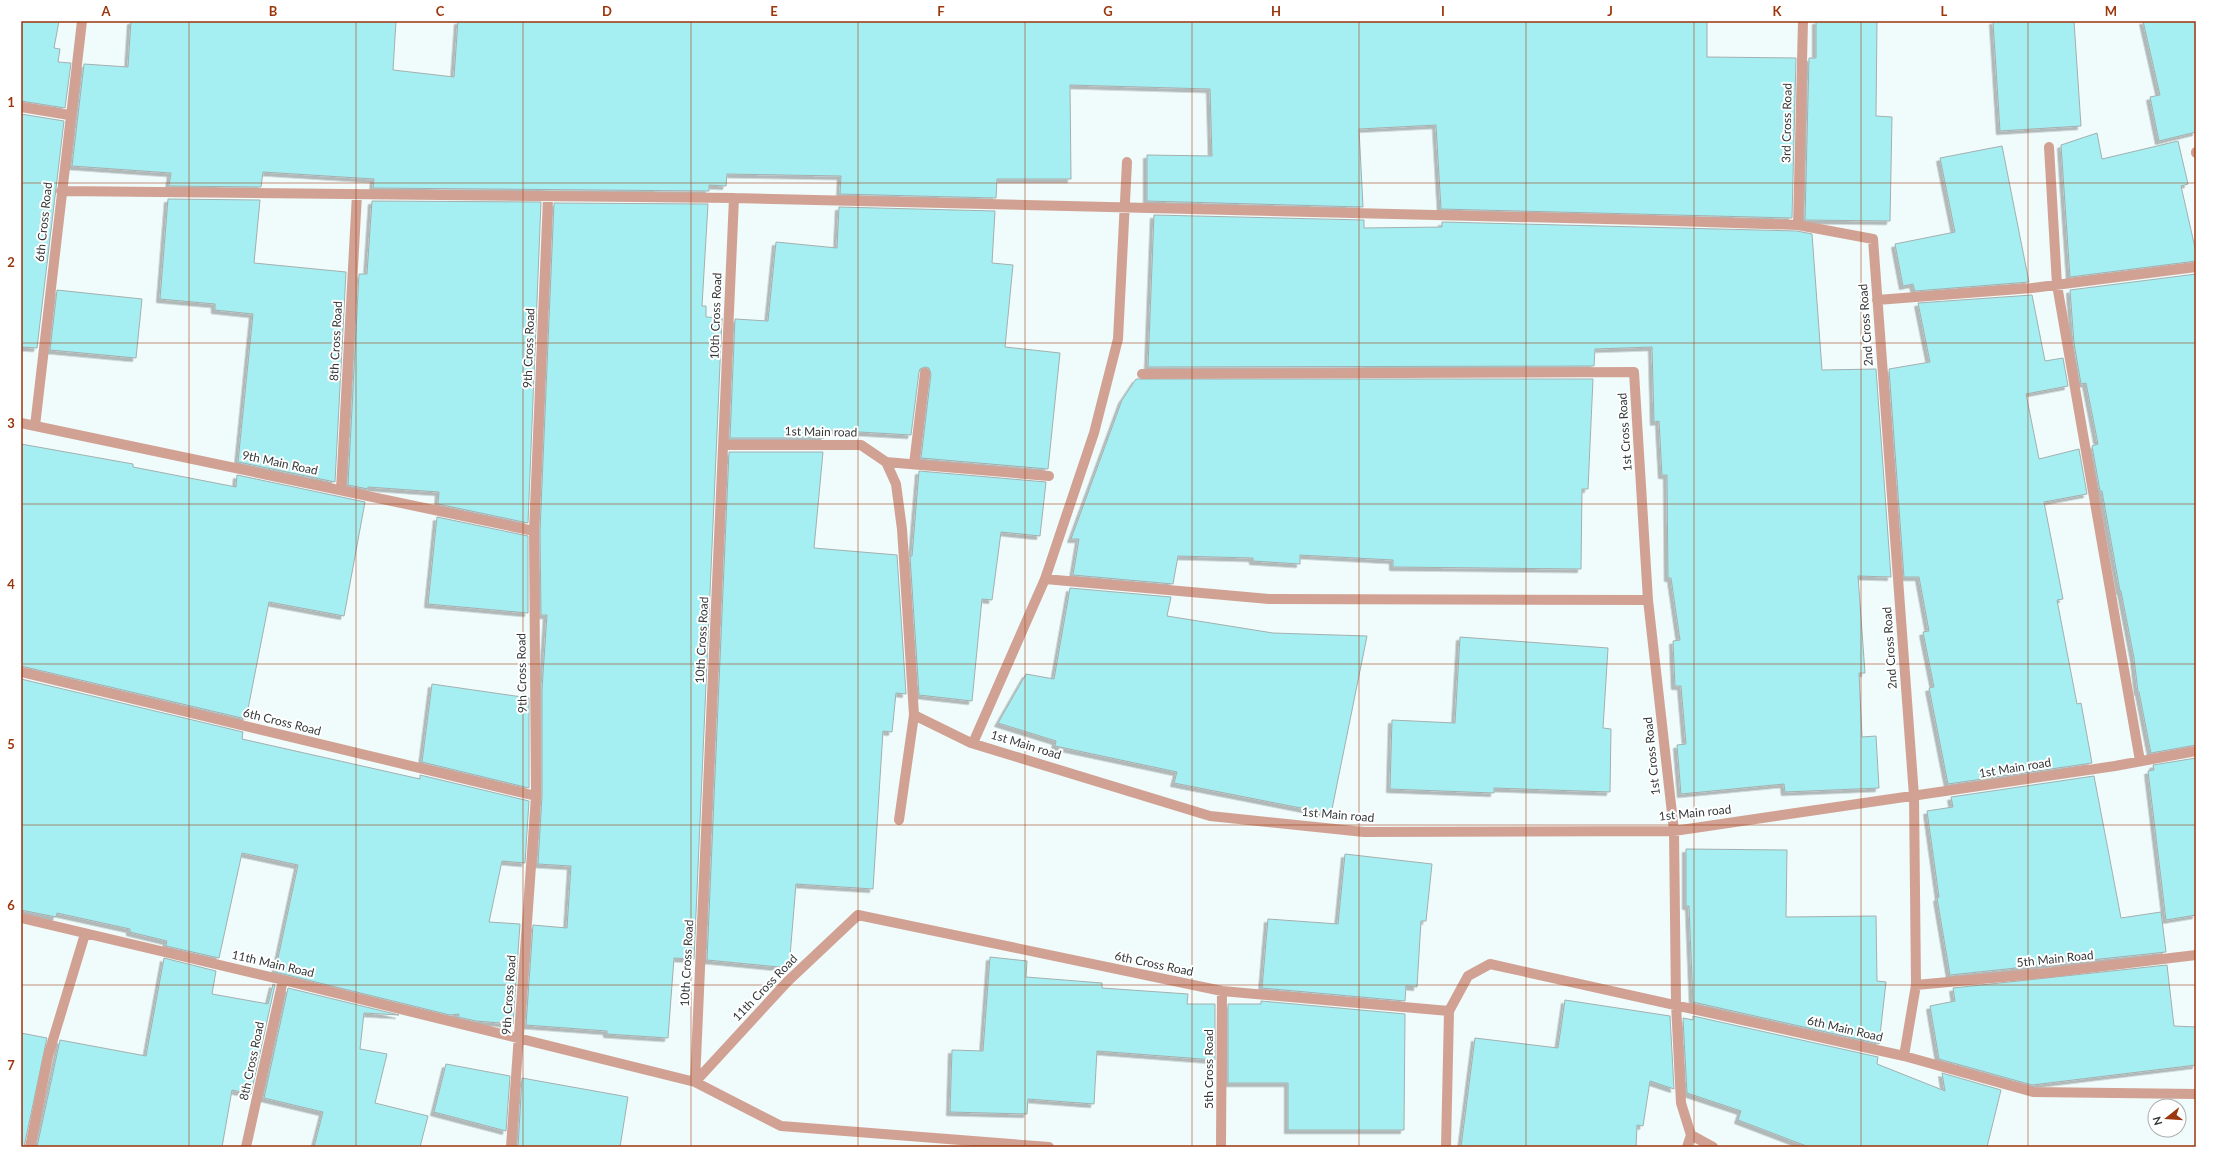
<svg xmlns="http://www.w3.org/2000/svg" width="2217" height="1168" viewBox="0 0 2217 1168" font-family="Lato,sans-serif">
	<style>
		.building { fill: #a5eff2; stroke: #a4afaf; filter: url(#shadow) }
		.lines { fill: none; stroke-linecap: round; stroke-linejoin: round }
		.street { stroke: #d1a293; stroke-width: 10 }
		.grid { fill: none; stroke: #9c360d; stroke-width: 1; stroke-opacity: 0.55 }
		.labels { text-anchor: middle; stroke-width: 4; stroke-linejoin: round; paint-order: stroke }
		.street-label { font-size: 12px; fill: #343839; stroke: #fff }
		.neatline { fill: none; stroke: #9c360d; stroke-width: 1.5 }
		.grid-label { font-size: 13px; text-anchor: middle; font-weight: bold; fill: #9c360d }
	</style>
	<defs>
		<filter id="shadow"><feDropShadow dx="-3.5" dy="3.5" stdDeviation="0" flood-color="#0004"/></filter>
	</defs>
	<rect width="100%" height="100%" fill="#f0fbfb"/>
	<path class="building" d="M 21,21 L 59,21 L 54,48 L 60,49 L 58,62 L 71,63 L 65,108 L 21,101 Z
		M 131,21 L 396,21 L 393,70 L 454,77 L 458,21 L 1707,21 L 1707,57 L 1796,58 L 1792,218 L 1441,209 L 1436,125 L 1359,129 L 1363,207 L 1147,201 L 1147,155 L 1212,156 L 1210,89 L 1070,85 L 1071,179 L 997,179 L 996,198 L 840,194 L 841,176 L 727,174 L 726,186 L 709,185 L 709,191 L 373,188 L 374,179 L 263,172 L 261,187 L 169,186 L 171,173 L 72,166 L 84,64 L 128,67 Z
		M 1816,21 L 1877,21 L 1876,116 L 1892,117 L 1890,221 L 1805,220 L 1809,58 L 1816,58 Z
		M 1993,21 L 2074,21 L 2081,126 L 2000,131 Z
		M 2143,21 L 2196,21 L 2196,132 L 2159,141 L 2150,97 L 2160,95 Z
		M 21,114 L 64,121 L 37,348 L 21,347 Z
		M 2097,133 L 2102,159 L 2178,141 L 2188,184 L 2181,186 L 2196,252 L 2196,261 L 2070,277 L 2061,145 Z
		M 2002,146 L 2029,282 L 1915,291 L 1913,284 L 1903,286 L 1895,244 L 1955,232 L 1940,158 Z
		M 168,199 L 260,200 L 254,263 L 346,272 L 335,482 L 238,462 L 253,314 L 215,310 L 215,304 L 160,299 Z
		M 372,201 L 541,202 L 528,523 L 438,504 L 439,492 L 368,487 L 368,489 L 348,485 L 359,274 L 367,274 Z
		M 554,203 L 708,204 L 702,306 L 706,306 L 706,317 L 722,318 L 694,959 L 674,958 L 668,1038 L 607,1034 L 607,1031 L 526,1025 L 533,925 L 567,928 L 571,866 L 538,864 L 542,796 L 542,689 L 547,615 L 541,615 L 540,531 Z
		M 839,207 L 995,211 L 992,263 L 1013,265 L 1005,347 L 1060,353 L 1048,469 L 921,458 L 931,374 L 929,368 L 925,367 L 920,369 L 919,372 L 911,435 L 825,430 L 824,438 L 730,438 L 735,319 L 768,321 L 776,242 L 837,248 Z
		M 1154,215 L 1364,220 L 1364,228 L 1442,227 L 1442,222 L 1797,231 L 1812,234 L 1822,370 L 1876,369 L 1891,577 L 1858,576 L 1865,673 L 1859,673 L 1862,737 L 1876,736 L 1879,788 L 1785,792 L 1784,784 L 1681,794 L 1677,745 L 1686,744 L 1681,686 L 1675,686 L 1673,641 L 1680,640 L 1671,578 L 1668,578 L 1667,475 L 1662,475 L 1659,421 L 1654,422 L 1652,347 L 1595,349 L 1594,366 L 1148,367 Z
		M 2196,274 L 2196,745 L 2151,753 L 2139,692 L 2138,692 L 2134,658 L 2121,591 L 2120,591 L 2102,491 L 2100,491 L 2092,446 L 2098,444 L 2086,383 L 2081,384 L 2074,343 L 2070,290 Z
		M 57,290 L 142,299 L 136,358 L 50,350 Z
		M 2032,295 L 2045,361 L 2063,358 L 2068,386 L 2026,394 L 2039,459 L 2079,449 L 2087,494 L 2044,502 L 2063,599 L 2057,600 L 2077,704 L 2081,703 L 2092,763 L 1948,784 L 1929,688 L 1934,687 L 1923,632 L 1929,631 L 1919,577 L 1904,577 L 1889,369 L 1930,362 L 1918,303 Z
		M 1136,379 L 1593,379 L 1588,489 L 1582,489 L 1581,569 L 1393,567 L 1393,560 L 1300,555 L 1300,564 L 1253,561 L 1253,558 L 1178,556 L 1173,584 L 1073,575 L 1079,539 L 1071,539 L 1122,400 Z
		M 21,444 L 133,464 L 133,467 L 236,487 L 237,475 L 365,502 L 344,616 L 269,602 L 246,719 L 21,666 Z
		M 729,452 L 823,452 L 814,548 L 897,555 L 906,694 L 896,693 L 892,732 L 883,731 L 873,889 L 796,884 L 789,968 L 707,960 Z
		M 919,471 L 1046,482 L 1040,536 L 1001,532 L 992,600 L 982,599 L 972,701 L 919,695 L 910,556 L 912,556 Z
		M 437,517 L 528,536 L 528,613 L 428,604 Z
		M 1070,588 L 1171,597 L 1167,616 L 1273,633 L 1367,636 L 1331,814 L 1174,783 L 1177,772 L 1055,746 L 1056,741 L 998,723 L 1026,674 L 1054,679 Z
		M 1460,637 L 1608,648 L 1603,728 L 1611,729 L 1610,792 L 1494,788 L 1494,793 L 1390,789 L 1392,720 L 1455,723 Z
		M 21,679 L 243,732 L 242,739 L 420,779 L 420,775 L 529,801 L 525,863 L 502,861 L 489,922 L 520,924 L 513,1024 L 476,1021 L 458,1017 L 459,1014 L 450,1015 L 275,972 L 298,865 L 242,853 L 219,958 L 166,946 L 167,941 L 130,932 L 130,929 L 57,913 L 56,917 L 21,910 Z
		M 432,684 L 529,698 L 529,788 L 422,762 Z
		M 2196,758 L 2196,915 L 2166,920 L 2148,771 L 2154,770 L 2153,765 Z
		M 2094,776 L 2121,918 L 2161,912 L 2166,952 L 1950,975 L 1937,898 L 1939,897 L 1927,811 L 1953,807 L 1951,797 Z
		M 1686,849 L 1787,850 L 1786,917 L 1876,916 L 1877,981 L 1886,982 L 1879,1044 L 1693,1002 L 1689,906 L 1686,906 Z
		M 1345,854 L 1432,864 L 1426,921 L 1421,921 L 1417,987 L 1406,986 L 1405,1001 L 1262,988 L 1268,919 L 1338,924 Z
		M 990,957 L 1027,961 L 1026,977 L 1102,983 L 1102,988 L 1188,994 L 1187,1004 L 1215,1004 L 1215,1060 L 1097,1051 L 1094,1104 L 1028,1099 L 1027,1114 L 950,1112 L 952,1050 L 983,1051 Z
		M 164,958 L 216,971 L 212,994 L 268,1004 L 273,984 L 275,985 L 251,1094 L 232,1090 L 222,1147 L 37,1147 L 60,1040 L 146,1056 Z
		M 2167,965 L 2174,1026 L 2196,1027 L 2196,1065 L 2032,1085 L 1939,1059 L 1930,1006 L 1955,1001 L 1953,988 Z
		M 288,988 L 399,1015 L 364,1013 L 360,1049 L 387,1054 L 375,1103 L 428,1116 L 420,1147 L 314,1147 L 323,1112 L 264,1098 Z
		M 1565,1000 L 1670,1016 L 1674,1089 L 1650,1081 L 1643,1126 L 1637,1125 L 1636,1147 L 1461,1147 L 1475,1038 L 1558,1048 Z
		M 1261,1001 L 1405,1014 L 1404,1130 L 1288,1130 L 1288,1083 L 1228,1083 L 1228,1004 L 1261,1004 Z
		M 1693,1016 L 1878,1057 L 1877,1064 L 1945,1091 L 1942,1073 L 2001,1090 L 1987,1147 L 1809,1147 L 1738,1120 L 1741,1111 L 1687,1093 L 1683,1018 L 1693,1020 Z
		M 21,1033 L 47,1038 L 24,1147 L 21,1147 Z
		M 446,1064 L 510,1076 L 506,1131 L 434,1112 Z
		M 522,1078 L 628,1097 L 620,1147 L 518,1147 Z"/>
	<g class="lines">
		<path class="street" d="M 21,107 L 69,115
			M 2049,147 L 2057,285 L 2140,761
			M 2196,152 L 2196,153
			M 61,191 L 734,198 L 1644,220 L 1798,225 L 1873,239 L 1914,796 L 1916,985 L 1904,1056
			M 1798,225 L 1803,21
			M 1877,300 L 2032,288 L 2196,267
			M 1142,374 L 1634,372 L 1648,600 L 1674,831 L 1676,1004 L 1681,1103 L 1691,1135
			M 21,423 L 534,531
			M 35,426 L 82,21
			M 724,445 L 861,445 L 886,462 L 896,484 L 902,529 L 914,715 L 971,743 L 1210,816 L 1364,832 L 1674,831 L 2115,766 L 2196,751
			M 886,462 L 1049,476
			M 914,464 L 925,373
			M 341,489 L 357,194
			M 1045,579 L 1269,599 L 1648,600
			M 21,672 L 536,796
			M 973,743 L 1045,579 L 1094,433 L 1118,339 L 1127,162
			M 899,820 L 914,715
			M 21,918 L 283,980 L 695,1082 L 781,1126 L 1049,1147
			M 1916,985 L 2046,973 L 2196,955
			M 695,1082 L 734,198
			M 695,1082 L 788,981 L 858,915 L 1222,991 L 1449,1011
			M 1691,1135 L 1713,1147
			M 30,1147 L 48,1056 L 85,934
			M 246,1147 L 283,980
			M 511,1147 L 536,796 L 534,531 L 548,198
			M 1221,1147 L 1222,991
			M 1446,1147 L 1449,1011 L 1468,976 L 1490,964 L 1904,1056 L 2033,1092 L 2196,1094
			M 1687,1147 L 1691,1135"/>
	</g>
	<path class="grid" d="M 189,21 L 189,1147M 356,21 L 356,1147M 523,21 L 523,1147M 691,21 L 691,1147M 858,21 L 858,1147M 1025,21 L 1025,1147M 1192,21 L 1192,1147M 1359,21 L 1359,1147M 1526,21 L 1526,1147M 1694,21 L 1694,1147M 1861,21 L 1861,1147M 2028,21 L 2028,1147M 21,183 L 2196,183M 21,343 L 2196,343M 21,504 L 2196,504M 21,664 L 2196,664M 21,825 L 2196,825M 21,985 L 2196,985"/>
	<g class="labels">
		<g class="street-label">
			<text transform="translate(1787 123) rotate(-89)" y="4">3rd Cross Road</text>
			<text transform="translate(44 222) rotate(-84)" y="4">6th Cross Road</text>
			<text transform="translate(716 316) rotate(-88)" y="4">10th Cross Road</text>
			<text transform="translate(1866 325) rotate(-94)" y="4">2nd Cross Road</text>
			<text transform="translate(336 341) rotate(-87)" y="4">8th Cross Road</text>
			<text transform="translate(529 348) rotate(-88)" y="4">9th Cross Road</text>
			<text transform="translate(821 432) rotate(1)" y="4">1st Main road</text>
			<text transform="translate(1625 432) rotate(-94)" y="4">1st Cross Road</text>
			<text transform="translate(280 463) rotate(12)" y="4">9th Main Road</text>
			<text transform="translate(702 640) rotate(-87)" y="4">10th Cross Road</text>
			<text transform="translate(1890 648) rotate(-94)" y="4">2nd Cross Road</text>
			<text transform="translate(522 673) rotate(-91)" y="4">9th Cross Road</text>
			<text transform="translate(282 722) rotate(14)" y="4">6th Cross Road</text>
			<text transform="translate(1026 745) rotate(17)" y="4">1st Main road</text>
			<text transform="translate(1652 756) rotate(-96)" y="4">1st Cross Road</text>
			<text transform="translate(2015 768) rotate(-9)" y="4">1st Main road</text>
			<text transform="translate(1695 813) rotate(-6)" y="4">1st Main road</text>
			<text transform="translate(1338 815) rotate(5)" y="4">1st Main road</text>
			<text transform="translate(2055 959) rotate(-6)" y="4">5th Main Road</text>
			<text transform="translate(687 963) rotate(-87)" y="4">10th Cross Road</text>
			<text transform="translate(273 964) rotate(13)" y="4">11th Main Road</text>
			<text transform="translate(1154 964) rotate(12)" y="4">6th Cross Road</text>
			<text transform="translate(765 988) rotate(-46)" y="4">11th Cross Road</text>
			<text transform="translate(509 995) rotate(-86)" y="4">9th Cross Road</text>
			<text transform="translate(1845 1029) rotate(13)" y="4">6th Main Road</text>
			<text transform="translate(252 1061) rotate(-78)" y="4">8th Cross Road</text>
			<text transform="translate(1209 1069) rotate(-90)" y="4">5th Cross Road</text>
		</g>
	</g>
	<rect width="2217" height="1168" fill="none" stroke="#ffffff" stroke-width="44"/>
	<g transform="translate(2167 1118) rotate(253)"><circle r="19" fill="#ffffff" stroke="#aeafb0"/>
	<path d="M0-3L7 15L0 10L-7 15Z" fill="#9c360d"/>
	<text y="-6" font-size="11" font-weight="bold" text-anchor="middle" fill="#343839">N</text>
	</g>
	<rect x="22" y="22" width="2173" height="1124" class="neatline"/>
	<g class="grid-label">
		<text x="106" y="16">A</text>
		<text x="273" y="16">B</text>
		<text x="440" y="16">C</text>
		<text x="607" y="16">D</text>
		<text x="774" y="16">E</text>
		<text x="941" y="16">F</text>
		<text x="1108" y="16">G</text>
		<text x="1276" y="16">H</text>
		<text x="1443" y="16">I</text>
		<text x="1610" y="16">J</text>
		<text x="1777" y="16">K</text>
		<text x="1944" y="16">L</text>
		<text x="2111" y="16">M</text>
		<text x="11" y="107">1</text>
		<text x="11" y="267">2</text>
		<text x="11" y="428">3</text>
		<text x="11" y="589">4</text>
		<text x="11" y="749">5</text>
		<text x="11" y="910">6</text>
		<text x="11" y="1070">7</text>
	</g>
</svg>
